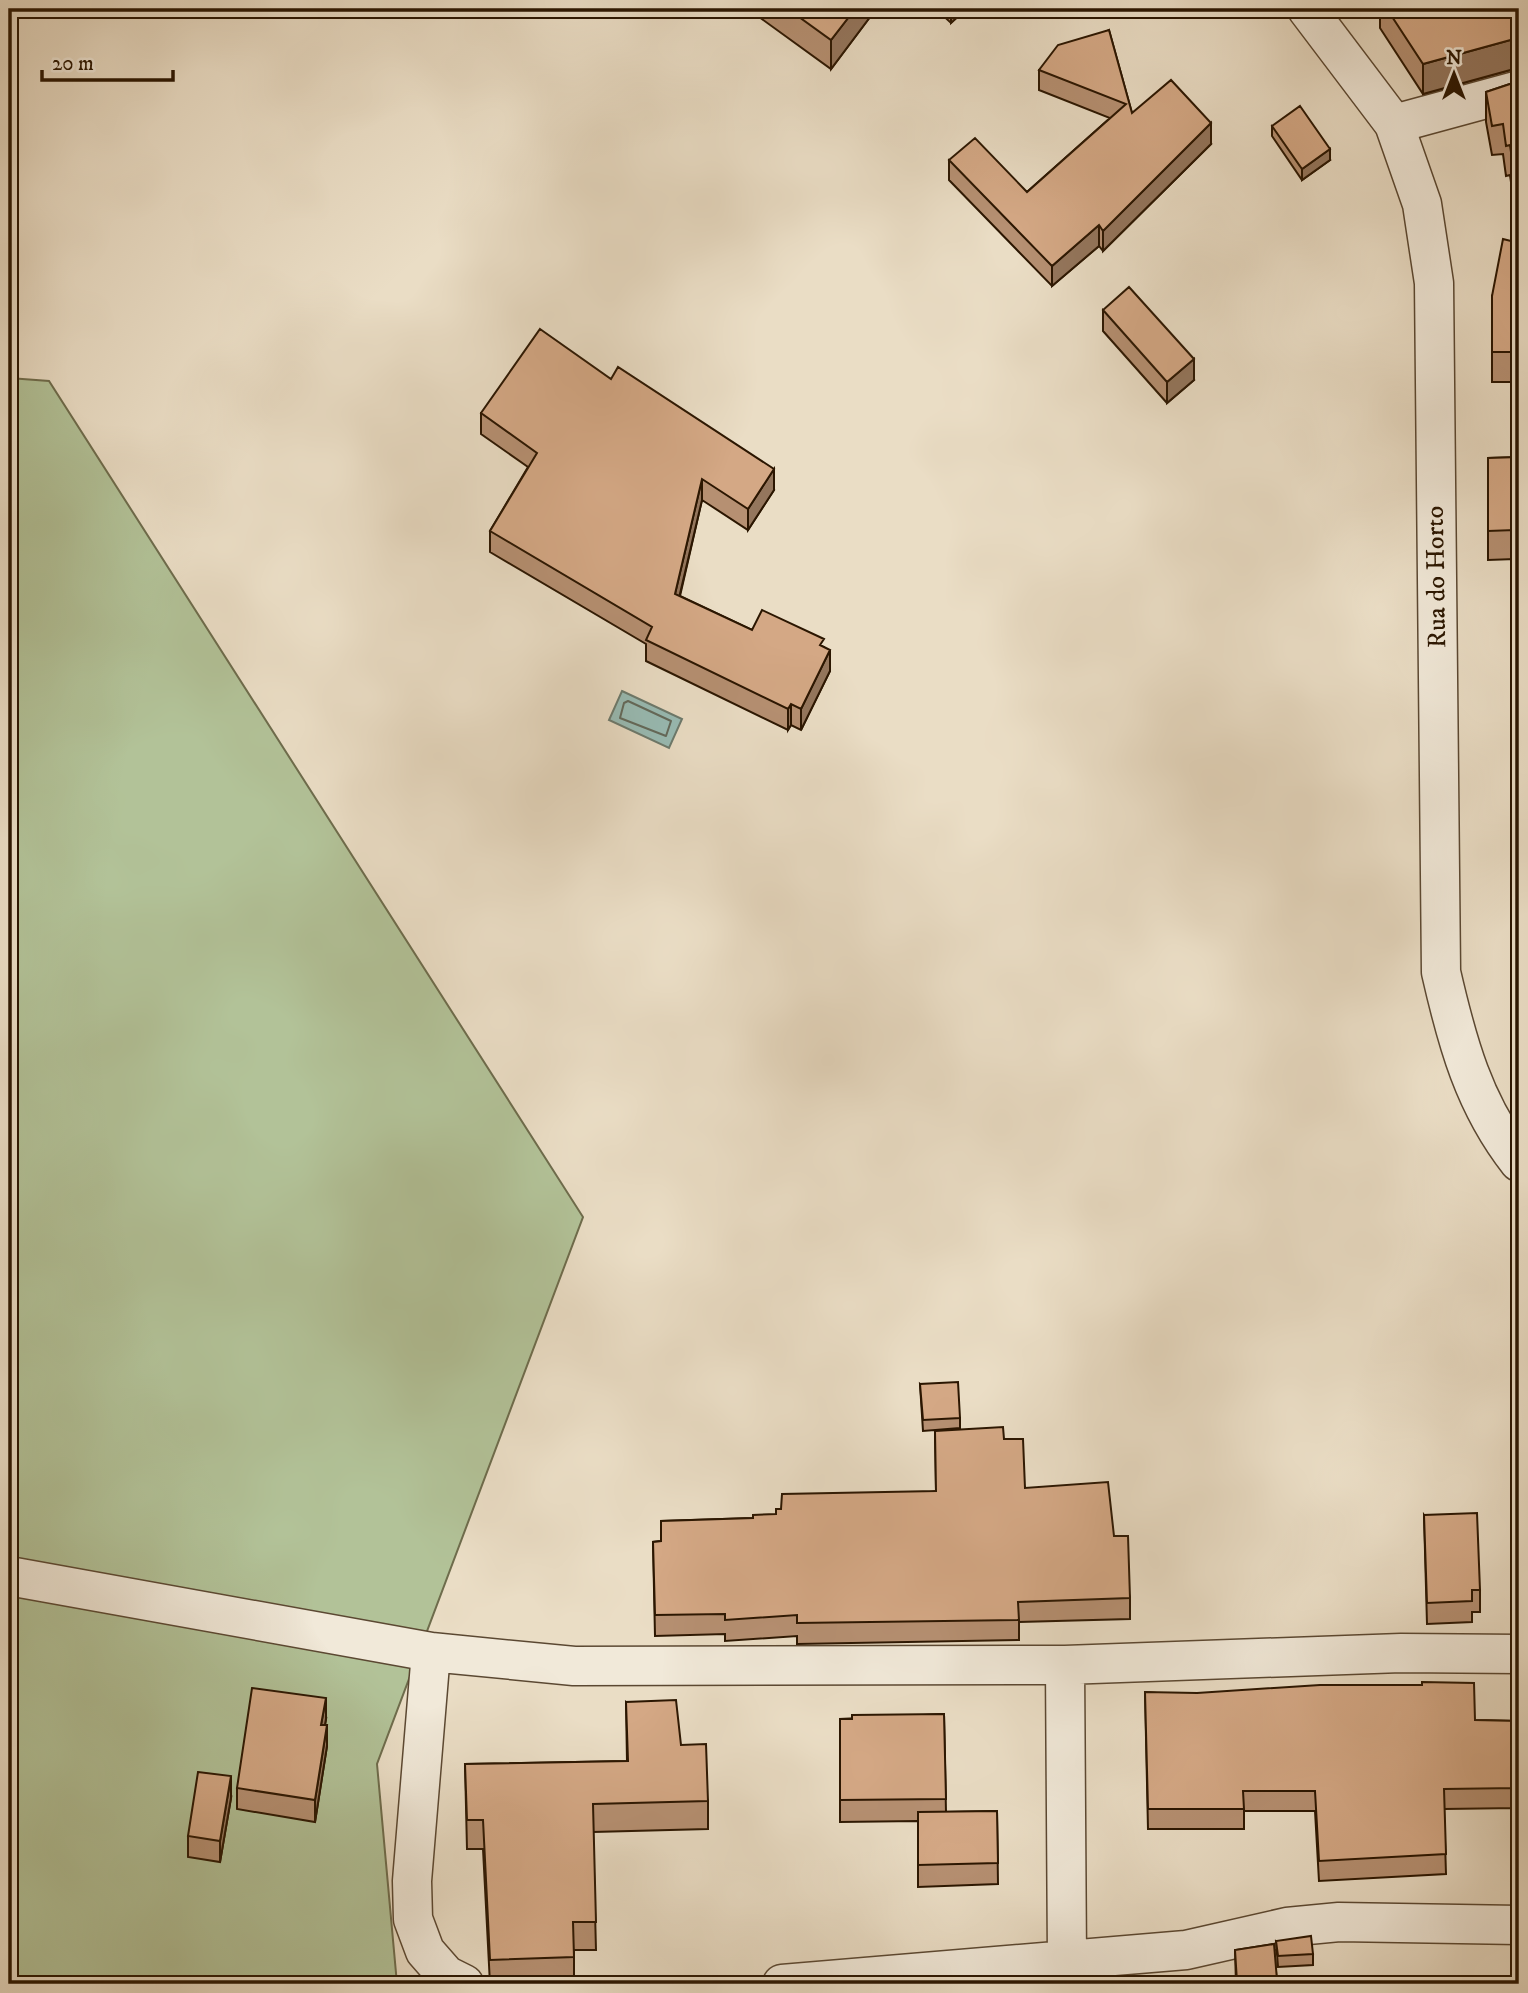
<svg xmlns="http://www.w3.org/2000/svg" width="1528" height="1993" viewBox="0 0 1528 1993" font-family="'IM FELL DW Pica',serif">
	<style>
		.green { fill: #b2c298; stroke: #6e6c4c; stroke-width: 2 }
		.water { fill: #98bcb5; stroke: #6c7a6d; stroke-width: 2 }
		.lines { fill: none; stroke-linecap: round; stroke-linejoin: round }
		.shore { stroke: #62695b; stroke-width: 2 }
		.minor-casing { stroke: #5b4832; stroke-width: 41 }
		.tertiary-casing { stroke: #5b4832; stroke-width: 41 }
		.minor { stroke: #f1e9d9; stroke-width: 38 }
		.tertiary { stroke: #f1e9d9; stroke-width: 38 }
		.wall { fill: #b69072; stroke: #2b1601; stroke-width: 2 }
		.shaded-wall { fill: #94765d; stroke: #2b1601; stroke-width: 2 }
		.building { fill: #d4a885; stroke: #2b1601; stroke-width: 2 }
		.labels { text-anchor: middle; stroke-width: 5; stroke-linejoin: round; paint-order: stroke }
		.street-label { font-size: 26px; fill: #2b1601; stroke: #f1e9d9 }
	</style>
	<rect width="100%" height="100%" fill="#eaddc5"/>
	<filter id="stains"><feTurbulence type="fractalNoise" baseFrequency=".00286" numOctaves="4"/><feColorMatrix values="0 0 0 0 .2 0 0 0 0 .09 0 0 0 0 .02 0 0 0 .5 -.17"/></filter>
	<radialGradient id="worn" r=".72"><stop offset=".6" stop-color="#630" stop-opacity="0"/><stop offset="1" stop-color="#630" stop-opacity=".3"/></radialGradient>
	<path class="green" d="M 9,378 L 49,381 L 583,1217 L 377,1764 L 397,1984 L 9,1984 Z"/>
	<path class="water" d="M 622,691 L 682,719 L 669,748 L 609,720 Z"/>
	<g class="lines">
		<path class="shore" d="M 628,701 L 671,721 L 666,736 L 620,718 L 624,703 Z"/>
		<defs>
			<path id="minor" d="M 1394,124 L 1519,90
				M 9,1576 L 431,1652
				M 1065,1665 L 1067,1961
				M 464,1984 L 446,1975 L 425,1951 L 413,1919 L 412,1881 L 431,1652 L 574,1666 L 1065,1665 L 1401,1653 L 1519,1654
				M 782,1984 L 1186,1950 L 1287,1927 L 1339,1922 L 1519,1925"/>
			<path id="tertiary" d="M 1307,9 L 1394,124 L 1422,204 L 1434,283 L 1441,972 C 1457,1042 1474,1105 1519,1162"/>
		</defs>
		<use href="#minor" class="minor-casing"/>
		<use href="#tertiary" class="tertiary-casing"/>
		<use href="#minor" class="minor"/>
		<use href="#tertiary" class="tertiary"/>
	</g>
	<path class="wall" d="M 748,9 L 876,9 L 831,69 Z
		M 936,9 L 966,9 L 951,23 Z
		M 1378,9 L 1519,9 L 1519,69 L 1514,69 L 1423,94 L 1380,28 L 1380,16 L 1378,13 Z
		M 1109,30 L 1132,113 L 1211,144 L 1103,251 L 1099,246 L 1052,286 L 949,180 L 949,160 L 1027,192 L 1110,118 L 1039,90 L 1039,70 Z
		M 1519,81 L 1519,239 L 1510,175 L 1506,176 L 1503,154 L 1492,155 L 1486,122 L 1486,92 Z
		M 1272,126 L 1330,160 L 1302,180 L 1272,136 Z
		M 1519,243 L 1519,382 L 1492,382 L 1492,296 Z
		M 1103,310 L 1194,380 L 1167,403 L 1103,331 Z
		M 611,379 L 774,490 L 748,530 L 702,500 L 680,596 L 752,630 L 824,647 L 830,671 L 801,730 L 791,725 L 788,730 L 646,661 L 646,644 L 490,552 L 490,531 L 528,467 L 481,434 L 481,413 Z
		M 1519,457 L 1519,566 L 1515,559 L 1488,560 L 1488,458 Z
		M 1511,661 L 1519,661 L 1519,846 L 1511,846 Z
		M 920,1384 L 960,1418 L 960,1428 L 923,1431 Z
		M 935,1431 L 1004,1439 L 1025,1488 L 1114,1536 L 1130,1598 L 1130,1619 L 1019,1622 L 1019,1640 L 797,1644 L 797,1636 L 725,1641 L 725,1634 L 655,1636 L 653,1542 L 661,1541 L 661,1521 L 753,1518 L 936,1491 Z
		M 1424,1515 L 1480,1590 L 1480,1612 L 1472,1612 L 1472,1622 L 1427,1624 Z
		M 1145,1692 L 1475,1720 L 1519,1721 L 1519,1870 L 1517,1868 L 1517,1808 L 1444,1809 L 1446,1874 L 1319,1881 L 1315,1811 L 1244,1811 L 1244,1829 L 1148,1829 Z
		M 626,1702 L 681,1745 L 708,1801 L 708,1829 L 593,1832 L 596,1950 L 574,1950 L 574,1984 L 490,1984 L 483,1849 L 467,1849 L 465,1764 L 627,1761 Z
		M 944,1714 L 946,1812 L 997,1811 L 998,1884 L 918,1887 L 918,1821 L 840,1822 L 840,1719 Z
		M 326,1719 L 325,1725 L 327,1746 L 315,1822 L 237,1809 L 237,1788 Z
		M 231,1798 L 220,1862 L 188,1857 L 188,1836 Z
		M 1276,1941 L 1313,1954 L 1313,1965 L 1278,1967 Z
		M 1274,1944 L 1277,1984 L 1236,1984 L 1235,1950 Z"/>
	<path class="shaded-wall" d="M 855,9 L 876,9 L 831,69 L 831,40 Z
		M 951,9 L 966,9 L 951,23 Z
		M 1514,39 L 1514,69 L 1423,94 L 1423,64 Z
		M 1211,123 L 1211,144 L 1103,251 L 1103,231 Z
		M 1330,149 L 1330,160 L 1302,180 L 1302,169 Z
		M 1099,225 L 1099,246 L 1052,286 L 1052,266 Z
		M 1194,359 L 1194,380 L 1167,403 L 1167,382 Z
		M 774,469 L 774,490 L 748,530 L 748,509 Z
		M 702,479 L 702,500 L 675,615 L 675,594 Z
		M 830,650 L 830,671 L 801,730 L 801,709 Z
		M 791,704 L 791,725 L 788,730 L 788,709 Z
		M 326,1698 L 326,1719 L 321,1746 L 321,1725 Z
		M 327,1725 L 327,1746 L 315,1822 L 315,1800 Z
		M 231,1776 L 231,1798 L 220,1862 L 220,1841 Z"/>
	<path class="building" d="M 788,9 L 855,9 L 831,40 Z
		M 1387,9 L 1519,9 L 1519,39 L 1514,39 L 1423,64 Z
		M 1109,30 L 1132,113 L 1171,80 L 1211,123 L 1103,231 L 1099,225 L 1052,266 L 949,160 L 975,138 L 1027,192 L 1126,104 L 1039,70 L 1058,45 Z
		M 1519,81 L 1519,209 L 1510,145 L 1506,146 L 1503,124 L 1492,126 L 1486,92 Z
		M 1300,106 L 1330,149 L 1302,169 L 1272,126 Z
		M 1503,239 L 1519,243 L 1519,352 L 1492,352 L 1492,296 Z
		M 1129,287 L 1194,359 L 1167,382 L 1103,310 Z
		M 540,329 L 611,379 L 618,367 L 774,469 L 748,509 L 702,479 L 675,594 L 752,630 L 762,610 L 824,639 L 820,645 L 830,650 L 801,709 L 791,704 L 788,709 L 646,640 L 652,627 L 490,531 L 537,453 L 481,413 Z
		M 1519,457 L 1519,536 L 1515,530 L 1488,531 L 1488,458 Z
		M 1511,661 L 1519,661 L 1519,816 L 1511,816 Z
		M 958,1382 L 960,1418 L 923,1420 L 920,1384 Z
		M 1003,1427 L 1004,1439 L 1023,1439 L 1025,1488 L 1108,1482 L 1114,1536 L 1128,1536 L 1130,1598 L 1018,1602 L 1019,1620 L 797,1623 L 797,1615 L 725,1620 L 725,1614 L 655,1615 L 653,1542 L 661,1541 L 661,1521 L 753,1518 L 753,1515 L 776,1514 L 776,1509 L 781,1509 L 782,1494 L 936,1491 L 935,1431 Z
		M 1477,1513 L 1480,1590 L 1472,1590 L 1472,1601 L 1427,1603 L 1424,1515 Z
		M 1422,1682 L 1474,1683 L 1475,1720 L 1519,1721 L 1519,1850 L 1517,1848 L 1517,1788 L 1444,1789 L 1446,1854 L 1319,1861 L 1315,1791 L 1243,1791 L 1244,1809 L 1148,1809 L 1145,1692 L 1197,1693 L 1320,1685 L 1422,1685 Z
		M 252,1688 L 326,1698 L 321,1725 L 327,1725 L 315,1800 L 237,1788 Z
		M 676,1700 L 681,1745 L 706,1744 L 708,1801 L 593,1804 L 596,1922 L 573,1922 L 574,1957 L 490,1960 L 483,1820 L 467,1820 L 465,1764 L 628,1761 L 626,1702 Z
		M 944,1714 L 946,1799 L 840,1800 L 840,1719 L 852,1719 L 852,1715 Z
		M 198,1772 L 231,1776 L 220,1841 L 188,1836 Z
		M 997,1811 L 998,1863 L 918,1865 L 918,1812 Z
		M 1311,1936 L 1313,1954 L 1278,1956 L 1276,1941 Z
		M 1274,1944 L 1277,1980 L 1237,1982 L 1235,1950 Z"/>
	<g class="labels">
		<g class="street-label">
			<text transform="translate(1435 577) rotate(-91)" y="9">Rua do Horto</text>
		</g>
	</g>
	<rect width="1528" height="1993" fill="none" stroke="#eaddc5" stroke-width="35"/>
	<rect x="10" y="10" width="1507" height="1972" fill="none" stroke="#2b1601" stroke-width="3.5"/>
	<rect x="18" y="18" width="1493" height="1958" fill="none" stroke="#2b1601" stroke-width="2"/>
	<g transform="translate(1454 74)" stroke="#f1e9d9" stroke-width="5" paint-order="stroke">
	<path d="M0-5L12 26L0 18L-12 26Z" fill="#2b1601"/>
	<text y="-10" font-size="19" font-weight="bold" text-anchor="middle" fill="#2b1601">N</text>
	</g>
	<path d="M42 70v10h131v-10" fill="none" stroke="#2b1601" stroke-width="3.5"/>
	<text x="52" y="70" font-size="21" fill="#2b1601" stroke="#f1e9d9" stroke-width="5" paint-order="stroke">20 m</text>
	<rect width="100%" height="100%" filter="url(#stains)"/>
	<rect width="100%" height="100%" fill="url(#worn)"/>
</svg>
